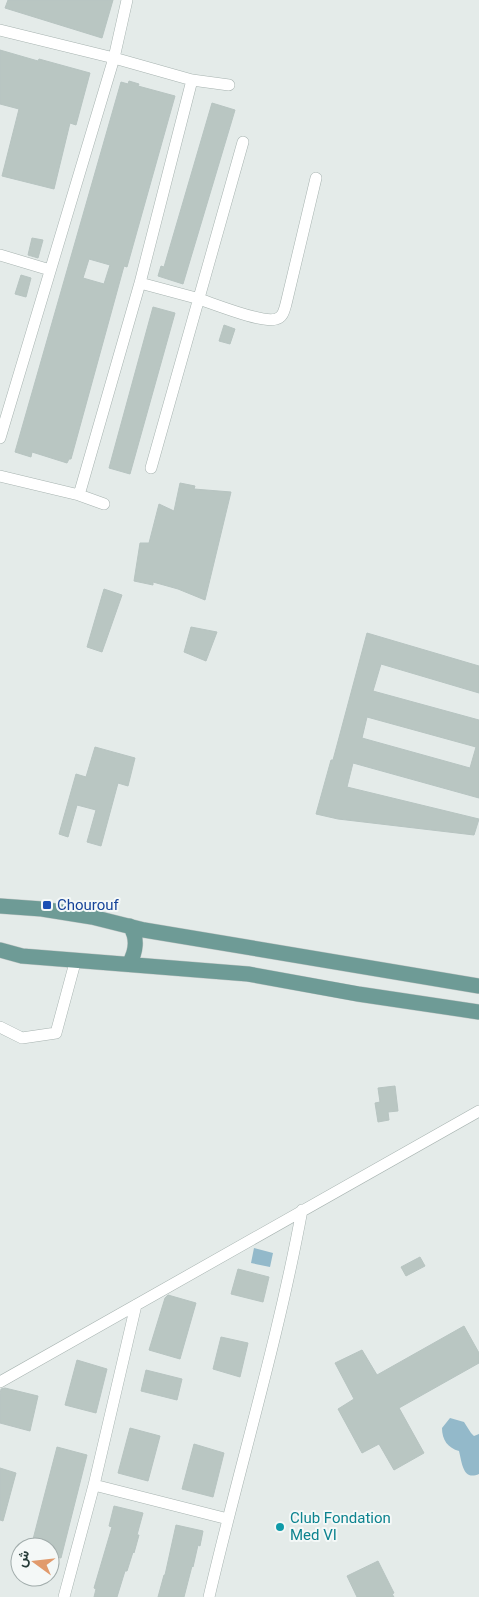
<svg xmlns="http://www.w3.org/2000/svg" width="479" height="1597" viewBox="0 0 479 1597" font-family="Roboto,Vazirmatn,sans-serif">
	<style>
		.water { fill: #93b9ca }
		.building { fill: #b9c6c2; stroke: #b7c4c1; fill-rule: evenodd }
		.lines { fill: none; stroke-linecap: round; stroke-linejoin: round }
		.minor-casing { stroke: #a7b3b0; stroke-width: 12 }
		.primary-casing { stroke: #c2c8c7; stroke-width: 16 }
		.minor { stroke: #fff; stroke-width: 11 }
		.primary { stroke: #6e9b96; stroke-width: 15 }
		.transit-dot { fill: #1a4fb4; stroke: #f4f8f7; stroke-width: 2 }
		.culture-dot { fill: #0f9aa8; stroke: #f4f8f7; stroke-width: 2 }
		.labels { text-anchor: middle; stroke-width: 4; stroke-linejoin: round; paint-order: stroke }
		.transit-label { font-size: 15px; fill: #164399; stroke: #f4f8f7; text-anchor: start }
		.culture-label { font-size: 15px; fill: #0d838f; stroke: #f4f8f7; text-anchor: start }
	</style>
	<rect width="100%" height="100%" fill="#e4ebe9"/>
	<path class="water" d="M 254,1248 L 273,1253 L 270,1267 L 251,1263 Z
		M 450,1418 L 464,1422 L 471,1433 L 474,1436 L 479,1434 L 479,1474 C 463,1481 462,1463 459,1451 C 448,1448 442,1440 442,1428 Z"/>
	<path class="building" d="M 8,0 L 113,0 L 102,38 L 5,8 Z
		M 0,50 L 38,61 L 39,59 L 90,73 L 76,125 L 70,123 L 54,189 L 2,176 L 19,109 L 0,104 Z
		M 129,81 L 139,84 L 138,86 L 175,96 L 127,267 L 124,266 L 71,459 L 69,459 L 67,463 L 32,452 L 31,457 L 15,452 L 121,82 L 128,84 ZM 89,259 L 110,265 L 104,284 L 83,278 Z
		M 212,103 L 235,110 L 183,284 L 158,276 L 161,266 L 164,267 Z
		M 32,238 L 43,240 L 38,258 L 28,255 Z
		M 21,275 L 31,278 L 26,297 L 15,294 Z
		M 153,307 L 175,313 L 130,474 L 109,468 Z
		M 224,325 L 235,329 L 230,344 L 219,341 Z
		M 180,483 L 195,486 L 194,489 L 231,492 L 205,600 L 178,589 L 153,582 L 153,585 L 134,581 L 140,543 L 149,543 L 159,504 L 174,511 Z
		M 104,589 L 122,595 L 102,652 L 87,647 Z
		M 191,627 L 217,632 L 206,661 L 184,652 Z
		M 367,633 L 479,666 L 479,693 L 381,664 L 373,691 L 479,720 L 479,798 L 353,763 L 347,787 L 479,819 L 474,835 L 338,819 L 316,814 L 331,760 L 333,760 ZM 367,717 L 476,747 L 470,768 L 362,738 Z
		M 95,747 L 135,758 L 128,786 L 118,783 L 101,846 L 87,842 L 96,810 L 77,805 L 68,837 L 59,834 L 76,774 L 86,777 Z
		M 395,1086 L 398,1111 L 388,1112 L 389,1120 L 378,1122 L 375,1103 L 380,1102 L 378,1088 Z
		M 420,1257 L 425,1266 L 406,1276 L 401,1267 Z
		M 238,1269 L 269,1277 L 263,1302 L 231,1294 Z
		M 168,1295 L 196,1303 L 180,1359 L 149,1350 L 165,1298 Z
		M 464,1326 L 479,1353 L 479,1363 L 399,1408 L 424,1453 L 394,1470 L 379,1444 L 362,1453 L 338,1409 L 354,1399 L 335,1363 L 362,1350 L 377,1375 Z
		M 221,1337 L 248,1343 L 240,1377 L 213,1369 Z
		M 77,1360 L 107,1369 L 96,1413 L 65,1405 Z
		M 146,1370 L 182,1379 L 177,1400 L 141,1391 Z
		M 5,1388 L 38,1396 L 30,1431 L 0,1423 L 0,1394 L 1,1389 Z
		M 130,1428 L 160,1436 L 148,1481 L 118,1473 Z
		M 194,1444 L 224,1453 L 213,1497 L 182,1489 Z
		M 57,1447 L 87,1455 L 61,1558 L 50,1556 L 50,1547 L 31,1547 Z
		M 0,1468 L 16,1473 L 3,1521 L 0,1520 Z
		M 114,1506 L 143,1513 L 137,1535 L 139,1535 L 134,1553 L 133,1552 L 127,1571 L 125,1571 L 117,1597 L 94,1597 L 96,1589 L 94,1588 L 112,1527 L 109,1526 Z
		M 176,1525 L 203,1531 L 200,1546 L 198,1545 L 193,1567 L 192,1566 L 184,1597 L 158,1597 L 164,1575 L 165,1575 Z
		M 378,1561 L 394,1593 L 392,1594 L 394,1597 L 357,1597 L 347,1576 Z"/>
	<g class="lines">
		<defs>
			<path id="minor" d="M 0,30 L 114,58 L 192,80 L 229,85
				M 0,255 L 50,270
				M 140,283 C 159,288 178,293 196,298 C 212,303 263,324 276,319 C 283,317 284,311 286,304 L 316,178
				M 0,438 L 114,58 L 127,0
				M 151,468 L 243,142
				M 0,476 L 79,495 L 104,504
				M 79,495 L 140,283 L 192,80
				M 0,1027 L 22,1038 L 56,1033 L 76,959
				M 0,1382 L 479,1111
				M 94,1485 L 228,1519
				M 64,1597 L 94,1485 L 136,1305
				M 209,1597 C 239,1468 278,1341 302,1210"/>
			<path id="primary" d="M 0,906 L 42,909 L 92,917 L 144,930 L 479,986
				M 0,950 L 22,956 L 248,974 L 358,994 L 479,1012
				M 129,964 C 136,952 138,938 130,926"/>
		</defs>
		<use href="#minor" class="minor-casing"/>
		<use href="#primary" class="primary-casing"/>
		<use href="#minor" class="minor"/>
		<use href="#primary" class="primary"/>
	</g>
	<rect class="transit-dot" x="42" y="900" width="10" height="10" rx="2.5"/>
	<circle class="culture-dot" cx="280" cy="1527" r="5"/>
	<g class="labels">
		<g class="transit-label">
			<text x="57" y="910">Chourouf</text>
		</g>
		<g class="culture-label">
			<text x="290" y="1523">Club Fondation<tspan x="290" dy="17">Med VI</tspan></text>
		</g>
	</g>
	<g transform="translate(35 1562) rotate(285)"><circle r="24" fill="#f4f8f7" stroke="#a1acab"/>
	<path d="M0-4L9 19L0 12L-9 19Z" fill="#e19a6c"/>
	<text y="-8" font-size="14" font-weight="bold" text-anchor="middle" fill="#253b38">ش</text>
	</g>
</svg>
